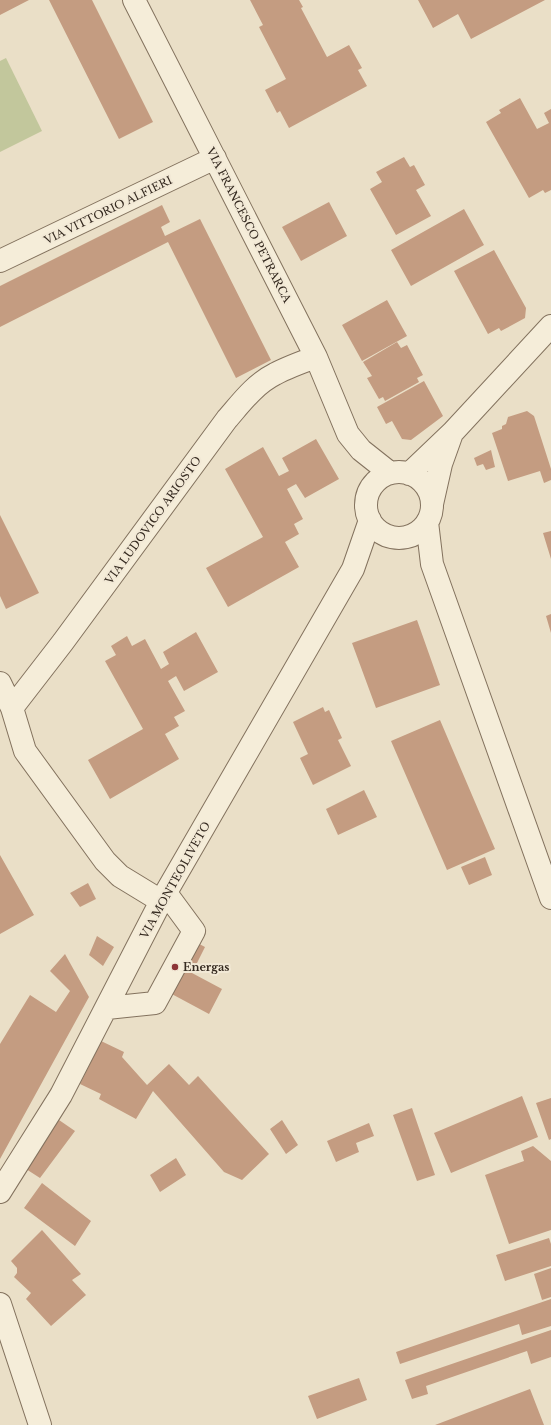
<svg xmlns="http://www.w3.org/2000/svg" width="551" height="1425" viewBox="0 0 551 1425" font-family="'Libre Baskerville',serif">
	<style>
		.green { fill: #c2c79c }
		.building { fill: #c49c81 }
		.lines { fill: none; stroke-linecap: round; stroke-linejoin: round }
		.minor-casing { stroke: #83725e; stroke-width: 24 }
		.minor { stroke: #f5edd9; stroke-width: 22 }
		.poi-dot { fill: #8c3436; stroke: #f2e9d6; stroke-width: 1.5 }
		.labels { text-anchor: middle; stroke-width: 4; stroke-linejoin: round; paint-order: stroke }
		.street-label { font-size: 11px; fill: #352a20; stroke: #f2e9d6 }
		.poi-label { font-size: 11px; font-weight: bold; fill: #352a20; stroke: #f2e9d6; text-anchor: start }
	</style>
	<rect width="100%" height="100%" fill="#eadfc7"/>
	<path class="green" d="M 6,58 L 42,131 L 0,152 L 0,61 Z"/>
	<path class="building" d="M 0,0 L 29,0 L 0,15 Z
		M 49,0 L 92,0 L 153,122 L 119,139 Z
		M 250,0 L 299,0 L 303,7 L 301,8 L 327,57 L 349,45 L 362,68 L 358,70 L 367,86 L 289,128 L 280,111 L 277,113 L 265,90 L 286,79 L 259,27 L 263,25 Z
		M 418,0 L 545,0 L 471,39 L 458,14 L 433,28 Z
		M 520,98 L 537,129 L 549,123 L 544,113 L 551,109 L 551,190 L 545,193 L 543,190 L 529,198 L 486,122 L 501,113 L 499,110 Z
		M 404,157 L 410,167 L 414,165 L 425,185 L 416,190 L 431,216 L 396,235 L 370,189 L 382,182 L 376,172 Z
		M 329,202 L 347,236 L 301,261 L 282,227 Z
		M 162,205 L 170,222 L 161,227 L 165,236 L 200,219 L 271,360 L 236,378 L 168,242 L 0,327 L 0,286 Z
		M 464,209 L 484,245 L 411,286 L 391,250 Z
		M 494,250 L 526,308 L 525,318 L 501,331 L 499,328 L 488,334 L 454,271 Z
		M 387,300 L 407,336 L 362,361 L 342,325 Z
		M 397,342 L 401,348 L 407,345 L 423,375 L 417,378 L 419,382 L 385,401 L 383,397 L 379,399 L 367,378 L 372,376 L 363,362 Z
		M 424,381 L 443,416 L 411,440 L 402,439 L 392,421 L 386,424 L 377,407 Z
		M 527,411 L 534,416 L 551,469 L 551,480 L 544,483 L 540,471 L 508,481 L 492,433 L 502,429 L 502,426 L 506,424 L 508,417 Z
		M 316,439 L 339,479 L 305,498 L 296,484 L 287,489 L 303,519 L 294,524 L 299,534 L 285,542 L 299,567 L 228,607 L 206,568 L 263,537 L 225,469 L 263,447 L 279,476 L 289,471 L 282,458 Z
		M 491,450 L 495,467 L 486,470 L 483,464 L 477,466 L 474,458 Z
		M 0,515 L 39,593 L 6,609 L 0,596 Z
		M 551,531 L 551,559 L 543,533 Z
		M 551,614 L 551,633 L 546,616 Z
		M 417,620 L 440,685 L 376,708 L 352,643 Z
		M 196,632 L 218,672 L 184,691 L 176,676 L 168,681 L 185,711 L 174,717 L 179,726 L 165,734 L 179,759 L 110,799 L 88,760 L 143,729 L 105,661 L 116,655 L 111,646 L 127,636 L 132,646 L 145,639 L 161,669 L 169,664 L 163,652 Z
		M 323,707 L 325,712 L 329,710 L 342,738 L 338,740 L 351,766 L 313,785 L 300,758 L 308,754 L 293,722 Z
		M 440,720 L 495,849 L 447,870 L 391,741 Z
		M 364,790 L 377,817 L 338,835 L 326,809 Z
		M 0,855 L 34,915 L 0,934 Z
		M 485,857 L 492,875 L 469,885 L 461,867 Z
		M 88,883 L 96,899 L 80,907 L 70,893 Z
		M 182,935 L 205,947 L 192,973 L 222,989 L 209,1014 L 155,985 Z
		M 97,936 L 114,947 L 103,966 L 89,955 Z
		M 65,954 L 89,997 L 0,1159 L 0,1044 L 30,995 L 56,1012 L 70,991 L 50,971 Z
		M 101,1041 L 124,1052 L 122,1057 L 147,1085 L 169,1064 L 189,1085 L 198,1076 L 269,1154 L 242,1180 L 224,1172 L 153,1091 L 136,1119 L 99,1099 L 101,1094 L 80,1084 Z
		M 522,1096 L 538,1137 L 451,1173 L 434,1133 Z
		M 551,1098 L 551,1139 L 549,1140 L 536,1103 Z
		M 412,1108 L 435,1175 L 417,1181 L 393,1115 Z
		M 59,1120 L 75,1131 L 40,1178 L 26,1169 Z
		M 282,1120 L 298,1145 L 286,1154 L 270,1129 Z
		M 369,1123 L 374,1136 L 356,1143 L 359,1152 L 336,1162 L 327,1141 Z
		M 533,1146 L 551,1161 L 551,1230 L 509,1244 L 485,1175 L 524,1161 L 521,1151 Z
		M 176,1158 L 186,1175 L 160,1192 L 150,1175 Z
		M 42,1183 L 91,1221 L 75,1246 L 24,1208 Z
		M 42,1230 L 81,1274 L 72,1280 L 86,1295 L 51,1326 L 26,1299 L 31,1293 L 14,1277 L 17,1273 L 17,1268 L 11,1261 Z
		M 549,1238 L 551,1244 L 551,1266 L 505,1281 L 496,1255 Z
		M 551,1268 L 551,1297 L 542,1300 L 534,1274 Z
		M 551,1299 L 551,1326 L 522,1335 L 519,1324 L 400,1364 L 396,1352 Z
		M 551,1330 L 551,1357 L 531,1364 L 527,1351 L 426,1386 L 428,1394 L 412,1399 L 405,1380 Z
		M 359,1378 L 367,1400 L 317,1419 L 308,1396 Z
		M 530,1389 L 544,1425 L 435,1425 Z"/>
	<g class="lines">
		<defs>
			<path id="minor" d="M 134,0 L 316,357 L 348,434 L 361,450 L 390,473
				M 0,261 L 215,158
				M366 505a33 33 0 1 1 66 0a33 33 0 1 1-66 0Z
				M 409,474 L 453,432 L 551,326
				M 432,504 L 441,464 L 451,436
				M 427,522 L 432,564 L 551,898
				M 0,683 L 12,708 L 25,751 L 105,861 L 120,876 L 161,901
				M 12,708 L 63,642 L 227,419 C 241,403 255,384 275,374 C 288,367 302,362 316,357
				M 107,1008 L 155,1003 L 194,931 L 166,893
				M 0,1192 L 61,1095 L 161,901 L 353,569 L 370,520
				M 0,1304 L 40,1425"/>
		</defs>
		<use href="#minor" class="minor-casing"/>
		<use href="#minor" class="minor"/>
	</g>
	<circle class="poi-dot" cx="175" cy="967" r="4"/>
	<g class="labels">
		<g class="street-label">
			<text transform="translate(108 210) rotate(-26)" y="4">VIA VITTORIO ALFIERI</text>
			<text transform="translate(249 225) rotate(63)" y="4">VIA FRANCESCO PETRARCA</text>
			<text transform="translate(153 520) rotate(-54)" y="4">VIA LUDOVICO ARIOSTO</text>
			<text transform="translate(175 880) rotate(-61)" y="4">VIA MONTEOLIVETO</text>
		</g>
		<g class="poi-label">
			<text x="183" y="971">Energas</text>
		</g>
	</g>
</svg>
